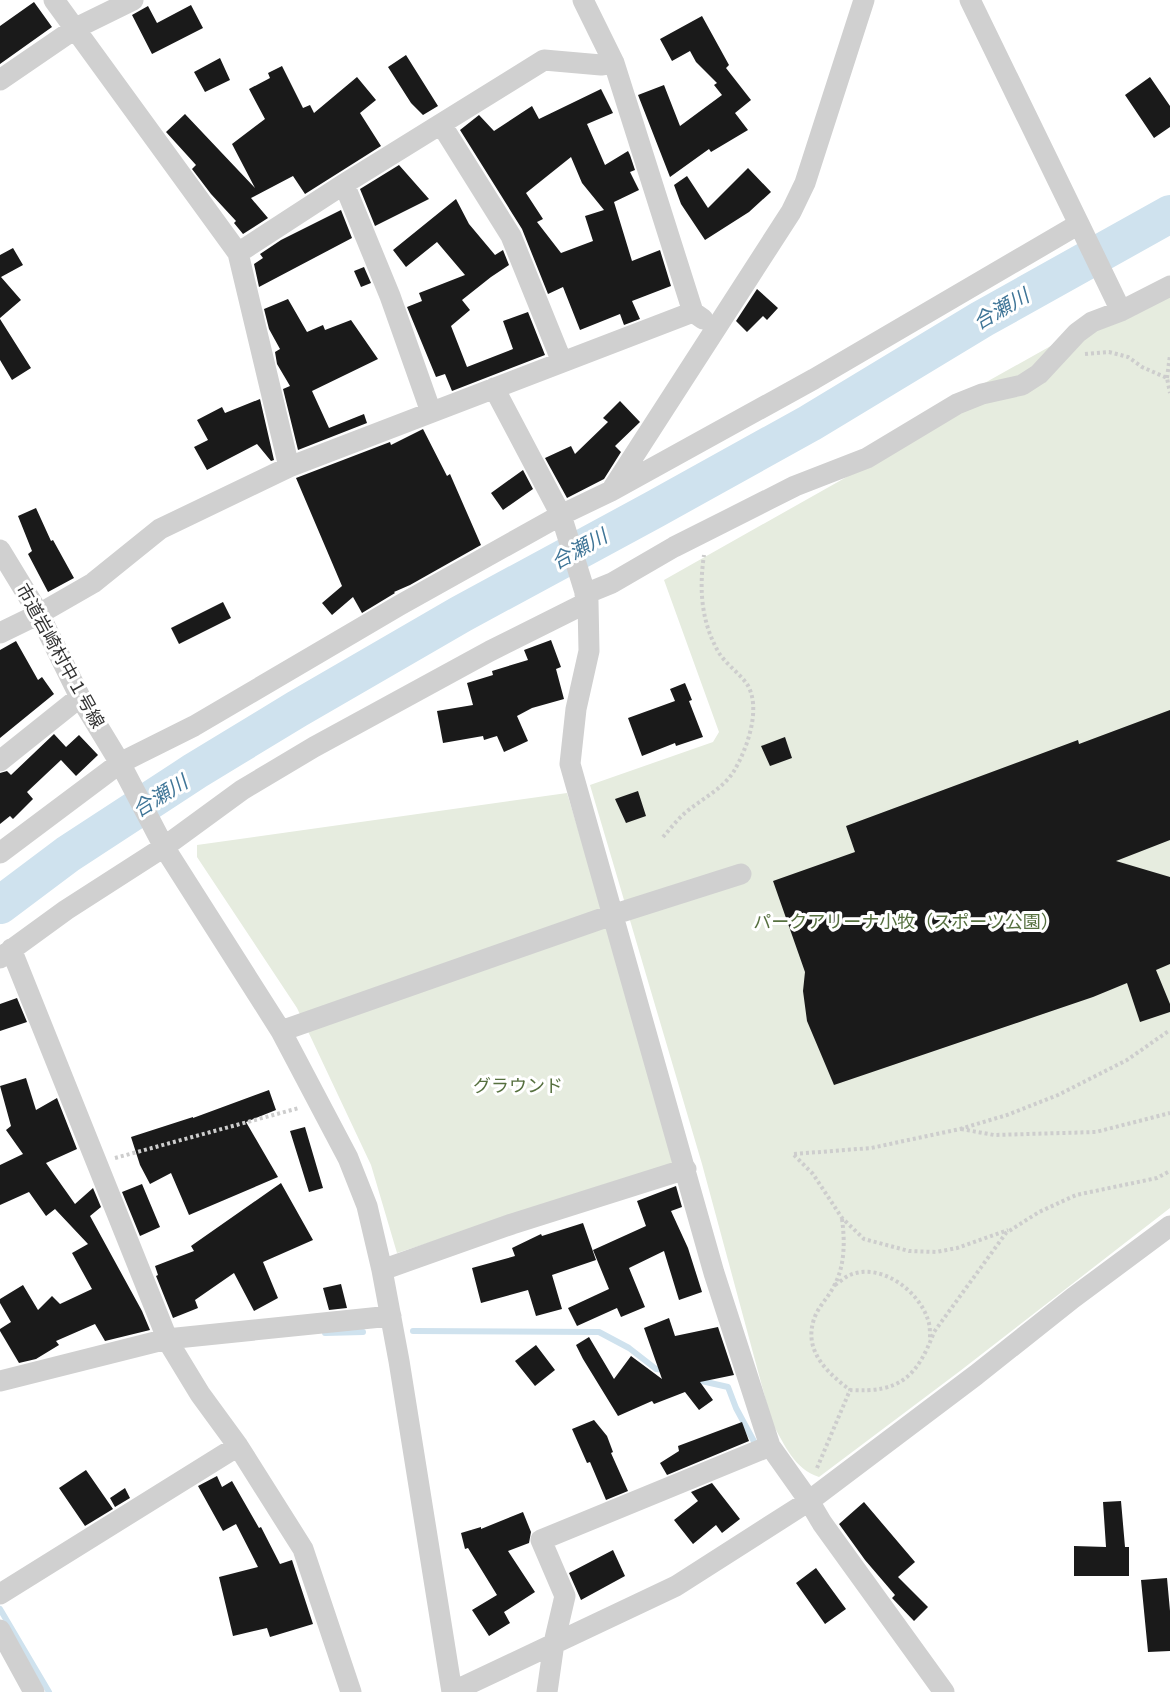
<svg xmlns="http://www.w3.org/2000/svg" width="1170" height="1692" viewBox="0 0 1170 1692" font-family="Overpass,'Noto Sans JP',sans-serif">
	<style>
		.green { fill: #e6ecdf }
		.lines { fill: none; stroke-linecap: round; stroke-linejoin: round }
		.stream { stroke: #cfe2ee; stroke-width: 6 }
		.river { stroke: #cfe2ee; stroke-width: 38 }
		.building { fill: #1a1a1a; fill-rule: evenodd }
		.path { stroke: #cdcdcd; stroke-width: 4; stroke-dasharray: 3 3; stroke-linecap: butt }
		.minor { stroke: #d0d0d0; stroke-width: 21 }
		.labels { text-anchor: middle; stroke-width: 6; stroke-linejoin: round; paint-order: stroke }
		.street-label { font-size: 18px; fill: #333; stroke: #fff }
		.park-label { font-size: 18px; fill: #56703f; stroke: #fff }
		.water-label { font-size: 20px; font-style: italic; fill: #3f7597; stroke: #fff }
	</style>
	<rect width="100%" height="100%" fill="#fff"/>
	<path class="green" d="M 1170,279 L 1170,1208 L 960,1371 L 819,1477 C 794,1469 785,1445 772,1423 L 702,1164 L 590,785 L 713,742 L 719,732 L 664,580 L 953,417 L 965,394 Z
		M 567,793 L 601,905 L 675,1163 L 397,1253 L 371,1165 L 297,1008 L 197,857 L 197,845 Z"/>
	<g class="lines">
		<path class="stream" d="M 413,1331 L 599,1332 L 629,1348 L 656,1369 L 665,1370
			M 325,1333 L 363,1332
			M 697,1380 L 728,1387 L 736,1408 L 757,1447
			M 0,1609 L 49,1692"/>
		<path class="river" d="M 0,905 L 68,854 L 195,771 L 297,709 L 461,614 L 655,509 L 810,423 L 982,319 L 1170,214"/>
	</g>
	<path class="building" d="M 34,2 L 52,27 L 0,64 L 0,26 Z
		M 191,5 L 203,28 L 152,54 L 132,15 L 148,6 L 157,23 Z
		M 702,16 L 729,65 L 726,68 L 751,100 L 735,113 L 748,130 L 711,152 L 709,149 L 670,177 L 638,95 L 664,85 L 680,126 L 722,95 L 714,85 L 717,83 L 696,62 L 690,51 L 672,61 L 660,39 Z
		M 406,55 L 438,106 L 423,115 L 411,103 L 388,67 Z
		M 220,58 L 230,80 L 205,92 L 194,72 Z
		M 282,66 L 303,108 L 310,105 L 314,113 L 357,77 L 376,100 L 360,113 L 381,146 L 305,194 L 293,176 L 251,198 L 268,218 L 243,234 L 234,223 L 236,221 L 211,194 L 192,169 L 196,165 L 166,132 L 185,114 L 255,188 L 232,144 L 265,119 L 249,89 L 270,78 L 268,73 Z
		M 1150,77 L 1170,106 L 1170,127 L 1154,138 L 1125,95 Z
		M 601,89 L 613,113 L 587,124 L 605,165 L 628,151 L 630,155 L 635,170 L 630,172 L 639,190 L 614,202 L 632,261 L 660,250 L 671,286 L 632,301 L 640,319 L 624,325 L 620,314 L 580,330 L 563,287 L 548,294 L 522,229 L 460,130 L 479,115 L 494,131 L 532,106 L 539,119 ZM 571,157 L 582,183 L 604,210 L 585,216 L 593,241 L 561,253 L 537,222 L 543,219 L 526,193 Z
		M 399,165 L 429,199 L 375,226 L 360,189 Z
		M 748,168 L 771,192 L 749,212 L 705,240 L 681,204 L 674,185 L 687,176 L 708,208 Z
		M 456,199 L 469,224 L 495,255 L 503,250 L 509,265 L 491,277 L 462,300 L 470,310 L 451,326 L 467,367 L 513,349 L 503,321 L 528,312 L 545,355 L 452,391 L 445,374 L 436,377 L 407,307 L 422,301 L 419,293 L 465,275 L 437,242 L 406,267 L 393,250 Z
		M 341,210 L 352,238 L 259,287 L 254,264 L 263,258 L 260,254 L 281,240 Z
		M 13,248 L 23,265 L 1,277 L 21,300 L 0,318 L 0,255 Z
		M 364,267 L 371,283 L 361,287 L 354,271 Z
		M 757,289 L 778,308 L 767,320 L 763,316 L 747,332 L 736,321 Z
		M 288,299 L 307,332 L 323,325 L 325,330 L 351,320 L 378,359 L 312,391 L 329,428 L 364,414 L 367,423 L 298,450 L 283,389 L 290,386 L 277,364 L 275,352 L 280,349 L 269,329 L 264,309 Z
		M 0,319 L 31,368 L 12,380 L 0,360 Z
		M 260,399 L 274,460 L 271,461 L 257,444 L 207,470 L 194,447 L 208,440 L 197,420 L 222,407 L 225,413 Z
		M 620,401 L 640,422 L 615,446 L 621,452 L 604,479 L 567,498 L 545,458 L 571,446 L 575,454 L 608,422 L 603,418 Z
		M 423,429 L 447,476 L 450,474 L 481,545 L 410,585 L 394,592 L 395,593 L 362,613 L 353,597 L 332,615 L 322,603 L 342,586 L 296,478 L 390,442 L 391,445 Z
		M 523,470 L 533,489 L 503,510 L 491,493 Z
		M 36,508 L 51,541 L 53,540 L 74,578 L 48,592 L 28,554 L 32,551 L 18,516 Z
		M 223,602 L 231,618 L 179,644 L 171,628 Z
		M 551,640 L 561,667 L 556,669 L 564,699 L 532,708 L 517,716 L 528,741 L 504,752 L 497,736 L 484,740 L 483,736 L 443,743 L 437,711 L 473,705 L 467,683 L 493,675 L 492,671 L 528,660 L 524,650 Z
		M 16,641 L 38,680 L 42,677 L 54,694 L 0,738 L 0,650 Z
		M 685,683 L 692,700 L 689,701 L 703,737 L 676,746 L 675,743 L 642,756 L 628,718 L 675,701 L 670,689 Z
		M 1170,710 L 1170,840 L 1116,861 L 1170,877 L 1170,964 L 1156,970 L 1170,1004 L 1170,1012 L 1140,1022 L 1127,983 L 1093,997 L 834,1085 L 807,1021 L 803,991 L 805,972 L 773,881 L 855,852 L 846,826 L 1078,740 L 1079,744 Z
		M 54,734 L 66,747 L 79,735 L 98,755 L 76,776 L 61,760 L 27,792 L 33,799 L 13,819 L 10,816 L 0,824 L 0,773 L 7,771 L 11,775 Z
		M 785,737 L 792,758 L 770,766 L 761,746 Z
		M 638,791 L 646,816 L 626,823 L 615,799 Z
		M 17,998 L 27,1022 L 0,1031 L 0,1004 Z
		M 26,1078 L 36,1110 L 57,1098 L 77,1149 L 46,1163 L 75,1204 L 93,1188 L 101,1207 L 90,1216 L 142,1311 L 150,1330 L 105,1341 L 95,1324 L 56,1341 L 59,1345 L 36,1359 L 19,1363 L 0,1331 L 0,1329 L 11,1322 L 0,1303 L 0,1299 L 23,1285 L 38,1310 L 52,1296 L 60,1304 L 92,1289 L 72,1253 L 88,1244 L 55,1209 L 46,1216 L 29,1192 L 0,1205 L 0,1165 L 23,1154 L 6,1130 L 11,1126 L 0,1086 Z
		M 269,1090 L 276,1110 L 246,1122 L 278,1177 L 189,1215 L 171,1173 L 150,1184 L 140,1165 L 131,1137 L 193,1117 L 193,1118 Z
		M 305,1127 L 323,1188 L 309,1192 L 290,1131 Z
		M 281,1183 L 313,1240 L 263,1262 L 278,1298 L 254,1311 L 234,1273 L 195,1300 L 198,1308 L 173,1318 L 156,1276 L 158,1275 L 155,1266 L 194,1251 L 191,1246 Z
		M 142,1184 L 160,1227 L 140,1236 L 122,1192 Z
		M 676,1186 L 682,1207 L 671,1211 L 688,1248 L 702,1292 L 679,1300 L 664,1251 L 629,1268 L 645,1307 L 621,1317 L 617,1308 L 577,1326 L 568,1308 L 609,1289 L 593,1250 L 646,1226 L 637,1201 Z
		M 583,1223 L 596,1260 L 552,1275 L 562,1309 L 536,1316 L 528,1290 L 481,1303 L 472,1268 L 515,1256 L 512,1248 L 541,1234 L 542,1236 Z
		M 341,1284 L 347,1308 L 329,1310 L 323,1288 Z
		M 669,1318 L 675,1336 L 718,1327 L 734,1375 L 700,1382 L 713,1400 L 699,1410 L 685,1392 L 654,1404 L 652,1401 L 618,1416 L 583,1359 L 576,1345 L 589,1337 L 614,1379 L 631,1356 L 662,1379 L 644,1328 Z
		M 536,1345 L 555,1370 L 535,1386 L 515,1361 Z
		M 594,1420 L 607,1436 L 613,1452 L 611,1453 L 628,1491 L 606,1500 L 590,1462 L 587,1463 L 572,1429 Z
		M 742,1422 L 749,1441 L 667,1475 L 660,1463 L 679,1451 L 678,1446 Z
		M 86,1470 L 113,1509 L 85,1526 L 59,1488 Z
		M 217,1476 L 222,1487 L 232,1481 L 259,1528 L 261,1527 L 280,1564 L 292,1560 L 313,1624 L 270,1637 L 267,1628 L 233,1636 L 219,1577 L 258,1567 L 236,1524 L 223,1531 L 198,1486 Z
		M 712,1483 L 740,1519 L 722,1533 L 716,1525 L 693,1544 L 674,1520 L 698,1501 L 691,1492 Z
		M 125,1488 L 130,1498 L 115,1507 L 110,1498 Z
		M 1121,1501 L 1125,1547 L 1129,1547 L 1129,1576 L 1074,1576 L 1074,1546 L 1106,1547 L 1103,1502 Z
		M 864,1502 L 915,1562 L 898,1577 L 928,1607 L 914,1621 L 892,1598 L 895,1595 L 865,1560 L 839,1524 Z
		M 523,1512 L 531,1532 L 529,1543 L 508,1551 L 535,1592 L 504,1612 L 510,1623 L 489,1636 L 472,1610 L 497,1595 L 468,1548 L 465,1549 L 461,1533 L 481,1527 L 481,1529 Z
		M 613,1550 L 625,1576 L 581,1600 L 569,1573 Z
		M 816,1568 L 846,1609 L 825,1624 L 796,1583 Z
		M 1167,1578 L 1170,1611 L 1170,1651 L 1148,1652 L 1141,1580 Z"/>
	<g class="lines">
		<path class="path" d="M 1085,354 L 1109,352 L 1128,357 L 1142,367 L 1167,378 L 1170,393
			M 1167,378 L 1170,355
			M 663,837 C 670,829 677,820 685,813 C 701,799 722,790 734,771 C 747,749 762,708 747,684 C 739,673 727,665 719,653 C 701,622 699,589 704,555
			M 961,1129 L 994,1135 L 1096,1132 L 1170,1113
			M 794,1154 L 871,1148 L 960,1129 L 1007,1115 L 1058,1095 L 1127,1060 L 1170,1030
			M 794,1155 L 813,1174 L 842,1218 L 864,1239 L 909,1251 L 936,1252 L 957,1248 L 1008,1230
			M 115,1158 L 299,1108
			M 842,1219 C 845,1241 845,1266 834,1286 C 829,1296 821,1304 816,1314 C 801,1348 825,1371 850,1390
			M 835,1285 C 840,1282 845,1277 850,1275 C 881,1262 919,1291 928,1320 C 930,1325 930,1332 930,1338
			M 817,1468 L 850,1390 C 900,1393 917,1377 934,1332 L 1006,1233 L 1039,1212 L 1076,1195 L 1157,1178 L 1170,1171"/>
		<path class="minor" d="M 54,0 L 238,253 L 289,467
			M 583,0 L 614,63 L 693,312 L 703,319
			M 970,0 L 1079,224
			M 0,80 L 76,28 L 133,0
			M 441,124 L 511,236 L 562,362
			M 344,184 L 390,296 L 431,412
			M 238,253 L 344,184 L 544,60 L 601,65 L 614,63
			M 494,388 L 561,515 L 588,602 L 589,651 L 576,709 L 570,764 L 714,1273 L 770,1446 L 809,1501 L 822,1523 L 944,1692
			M 613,488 L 791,212 L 805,183 L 864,0
			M 0,550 L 39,614 L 80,697 L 120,763 L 164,847 L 281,1031 L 348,1158 L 367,1206 L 382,1270 L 399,1361 L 452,1692
			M 585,594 L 612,583 L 674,547 L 795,486 L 867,458 L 957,404 L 982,394 L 1022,385 L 1039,374 L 1077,333 L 1092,322 L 1121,311 L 1170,286
			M 0,633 L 39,614 L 93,583 L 160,529 L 289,467 L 693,312
			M 0,761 L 80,697
			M 0,853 L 120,763 L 194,726 L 400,605 L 561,515 L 611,491 L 814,379 L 1079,224 L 1121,311
			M 11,949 L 169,1343 L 200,1394 L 238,1446 L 303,1549 L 351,1692
			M 0,958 L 66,910 L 164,847 L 242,790 L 314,747 L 490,651 L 588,602
			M 281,1031 L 612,915 L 741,874
			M 382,1270 L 512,1224 L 686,1169
			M 0,1381 L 167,1339 L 391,1316
			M 0,1594 L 238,1446
			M 0,1630 L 34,1692
			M 452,1692 L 676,1586 L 809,1501 L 976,1375 L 1073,1298 L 1170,1226
			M 547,1692 L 554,1643 L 565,1596 L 541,1540 L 770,1446"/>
	</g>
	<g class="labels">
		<g class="street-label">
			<text transform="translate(60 656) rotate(61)" y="6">市道岩崎村中１号線</text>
		</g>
		<g class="park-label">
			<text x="906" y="928">パークアリーナ小牧（スポーツ公園）</text>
			<text x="518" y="1092">グラウンド</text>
		</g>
		<g class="water-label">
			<text transform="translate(1001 309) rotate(-30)" y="7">合瀬川</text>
			<text transform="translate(579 549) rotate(-29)" y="7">合瀬川</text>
			<text transform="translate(160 796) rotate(-32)" y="7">合瀬川</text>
		</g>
	</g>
</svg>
